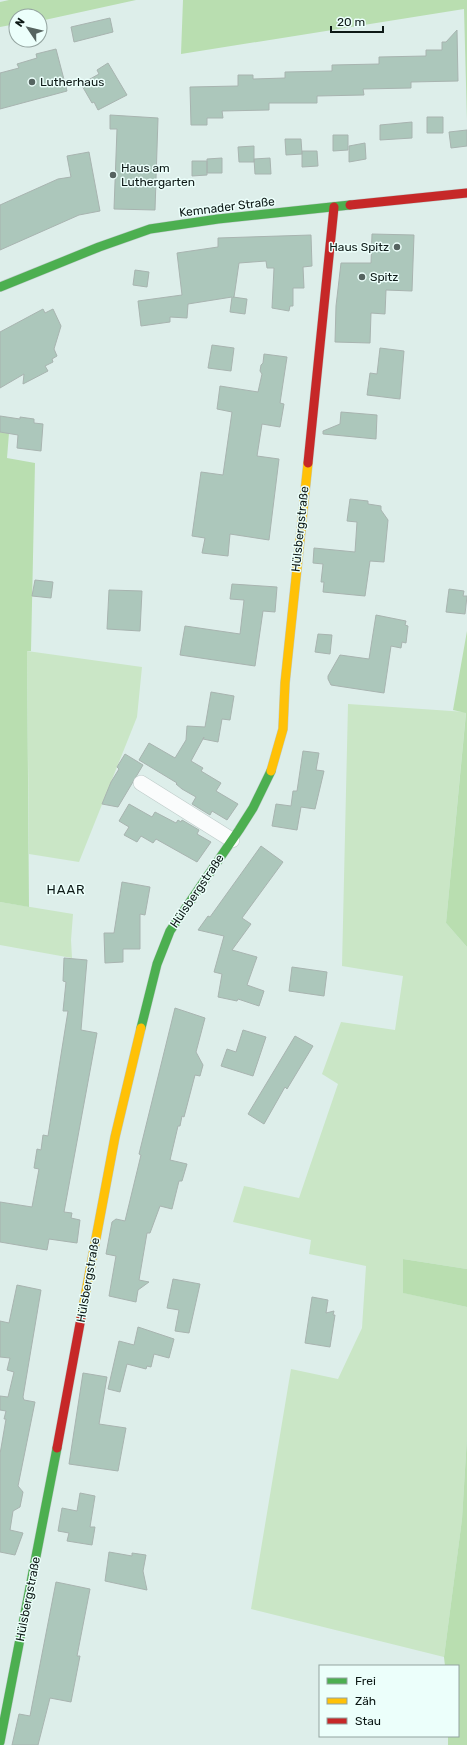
<svg xmlns="http://www.w3.org/2000/svg" width="467" height="1745" viewBox="0 0 467 1745" font-family="Rubik,sans-serif">
	<style>
		.green { fill: #cae6c6 }
		.forest { fill: #b9deb0 }
		.building { fill: #acc7bb; stroke: #a8b4b0 }
		.lines { fill: none; stroke-linecap: round; stroke-linejoin: round }
		.street-casing { stroke: #becbc9; stroke-width: 16 }
		.fast-casing { stroke: #becbc9; stroke-width: 10 }
		.slow-casing { stroke: #becbc9; stroke-width: 10 }
		.jam-casing { stroke: #becbc9; stroke-width: 10 }
		.street { stroke: #fafcfc; stroke-width: 15 }
		.fast { stroke: #4caf50; stroke-width: 9 }
		.slow { stroke: #ffc107; stroke-width: 9 }
		.jam { stroke: #c62828; stroke-width: 9 }
		.poi-dot { fill: #566460; stroke: #ecfffb; stroke-width: 1.5 }
		.labels { text-anchor: middle; stroke-width: 3; stroke-linejoin: round; paint-order: stroke }
		.poi-label { font-size: 12px; fill: #0d1916; stroke: #ecfffb; text-anchor: start }
		.street-label { font-size: 12px; fill: #0d1916; stroke: #ecfffb }
		.neighbourhood-label { font-size: 13px; letter-spacing: 1px; fill: #0d1916; stroke: #ecfffb }
	</style>
	<rect width="100%" height="100%" fill="#ddeeea"/>
	<path class="green" d="M 27,651 L 142,667 L 137,717 L 79,862 L 29,854 Z
		M 348,704 L 466,712 L 446,923 L 467,947 L 467,1269 L 403,1259 L 404,1293 L 467,1307 L 467,1437 L 462,1519 L 444,1657 L 251,1609 L 291,1369 L 338,1379 L 362,1328 L 366,1266 L 309,1254 L 311,1240 L 233,1222 L 244,1186 L 299,1198 L 338,1084 L 322,1074 L 341,1022 L 395,1030 L 403,976 L 342,966 Z
		M 0,902 L 73,914 L 71,940 L 72,958 L 0,945 Z"/>
	<path class="forest" d="M 9,0 L 136,0 L 40,21 L 40,16 L 16,16 L 16,24 L 0,27 L 0,2 Z
		M 183,0 L 467,0 L 467,121 L 464,9 L 181,54 Z
		M 0,432 L 9,433 L 7,458 L 35,463 L 31,651 L 27,651 L 29,907 L 0,902 Z
		M 467,631 L 467,947 L 446,923 L 466,713 L 453,710 Z
		M 403,1259 L 467,1269 L 467,1307 L 403,1293 Z
		M 467,1437 L 467,1745 L 448,1745 L 448,1736 L 458,1736 L 458,1666 L 445,1666 L 444,1657 L 462,1519 Z"/>
	<path class="building" d="M 110,18 L 113,32 L 74,42 L 71,27 Z
		M 457,30 L 458,81 L 411,82 L 411,88 L 363,89 L 364,95 L 317,96 L 317,103 L 269,103 L 269,110 L 222,111 L 223,118 L 207,118 L 207,125 L 191,125 L 190,87 L 238,86 L 238,75 L 253,75 L 253,79 L 285,78 L 285,72 L 332,71 L 332,65 L 379,64 L 379,57 L 426,56 L 426,50 L 442,50 L 442,42 L 446,42 Z
		M 56,49 L 67,91 L 0,109 L 0,73 L 19,68 L 17,64 L 37,58 L 36,54 Z
		M 108,63 L 127,95 L 98,110 L 94,102 L 92,103 L 81,84 L 99,74 L 97,70 Z
		M 110,115 L 158,118 L 155,210 L 114,209 L 117,129 L 110,129 Z
		M 427,117 L 443,117 L 443,133 L 427,133 Z
		M 412,122 L 412,138 L 380,140 L 380,125 Z
		M 467,130 L 467,146 L 451,148 L 449,132 Z
		M 333,135 L 348,135 L 348,150 L 333,151 Z
		M 285,139 L 301,139 L 302,154 L 286,155 Z
		M 365,143 L 366,159 L 349,162 L 349,146 Z
		M 254,146 L 254,162 L 239,162 L 238,147 Z
		M 302,151 L 317,151 L 318,166 L 302,167 Z
		M 89,152 L 100,211 L 79,215 L 0,250 L 0,205 L 58,179 L 71,177 L 67,156 Z
		M 222,158 L 222,173 L 207,173 L 207,159 Z
		M 270,158 L 271,174 L 255,174 L 254,159 Z
		M 192,161 L 207,161 L 207,175 L 192,176 Z
		M 372,234 L 414,235 L 412,291 L 386,290 L 385,314 L 371,313 L 370,343 L 335,342 L 336,306 L 341,263 L 371,263 Z
		M 311,235 L 312,266 L 303,267 L 304,288 L 293,288 L 293,306 L 290,306 L 289,311 L 272,308 L 274,268 L 267,268 L 266,261 L 239,263 L 234,297 L 233,297 L 247,299 L 245,314 L 230,312 L 232,297 L 188,304 L 187,318 L 170,317 L 170,322 L 141,326 L 138,301 L 182,295 L 177,253 L 218,247 L 218,238 Z
		M 135,270 L 149,272 L 147,287 L 133,285 Z
		M 43,309 L 45,313 L 53,309 L 61,326 L 54,349 L 57,356 L 52,359 L 53,362 L 45,366 L 48,371 L 23,384 L 24,374 L 0,388 L 0,332 Z
		M 212,345 L 234,348 L 231,371 L 208,368 Z
		M 380,348 L 404,351 L 400,399 L 367,395 L 370,373 L 377,374 Z
		M 264,354 L 287,357 L 280,403 L 284,404 L 280,427 L 262,424 L 257,456 L 279,459 L 269,540 L 230,534 L 228,556 L 202,553 L 205,538 L 192,536 L 201,472 L 223,475 L 232,412 L 217,409 L 220,386 L 258,392 L 262,374 L 260,371 L 261,365 L 263,363 Z
		M 341,412 L 377,415 L 376,439 L 323,434 L 323,431 L 340,424 Z
		M 0,416 L 20,419 L 20,417 L 34,419 L 34,423 L 43,424 L 41,451 L 17,448 L 18,435 L 0,432 Z
		M 350,499 L 368,501 L 368,504 L 381,506 L 381,510 L 388,520 L 384,562 L 370,561 L 365,596 L 323,592 L 324,582 L 321,582 L 323,564 L 313,563 L 314,548 L 355,552 L 357,522 L 347,521 Z
		M 35,580 L 53,582 L 51,598 L 32,596 Z
		M 232,584 L 277,587 L 275,612 L 263,611 L 255,666 L 180,655 L 185,626 L 240,634 L 244,600 L 230,599 Z
		M 449,589 L 464,591 L 463,596 L 467,596 L 465,614 L 446,612 Z
		M 109,590 L 142,591 L 140,631 L 107,629 Z
		M 376,615 L 406,621 L 405,625 L 408,626 L 406,643 L 402,642 L 401,648 L 391,646 L 384,693 L 331,685 L 328,679 L 328,676 L 340,655 L 369,659 Z
		M 318,634 L 332,635 L 330,654 L 315,652 Z
		M 211,692 L 234,696 L 230,720 L 222,719 L 218,742 L 203,739 L 204,737 L 191,761 L 203,768 L 201,771 L 221,783 L 216,791 L 238,804 L 227,820 L 212,811 L 210,815 L 192,804 L 196,797 L 182,789 L 176,784 L 177,783 L 139,760 L 149,743 L 175,758 L 186,740 L 187,726 L 205,727 Z
		M 303,751 L 319,753 L 316,770 L 324,771 L 315,809 L 301,807 L 297,830 L 272,826 L 276,804 L 291,806 L 293,791 L 297,791 Z
		M 125,754 L 143,765 L 118,807 L 102,804 L 111,782 L 119,769 L 117,767 Z
		M 129,804 L 152,817 L 155,812 L 176,823 L 178,820 L 181,822 L 182,820 L 199,830 L 197,834 L 211,842 L 197,862 L 156,839 L 153,843 L 141,836 L 137,842 L 124,835 L 129,827 L 119,821 Z
		M 261,846 L 283,862 L 242,918 L 251,924 L 232,950 L 257,957 L 247,985 L 264,991 L 259,1006 L 238,999 L 237,1001 L 218,997 L 222,974 L 214,972 L 224,936 L 198,930 L 208,916 L 210,917 Z
		M 122,882 L 150,887 L 145,915 L 140,914 L 140,949 L 123,949 L 123,962 L 105,963 L 104,933 L 114,933 Z
		M 64,958 L 87,960 L 81,1030 L 97,1033 L 64,1212 L 72,1213 L 71,1218 L 80,1220 L 77,1243 L 49,1239 L 47,1250 L 0,1242 L 0,1202 L 32,1207 L 39,1169 L 34,1168 L 37,1149 L 41,1150 L 43,1135 L 48,1136 L 68,1011 L 63,1011 L 66,982 L 63,981 Z
		M 292,967 L 327,972 L 324,996 L 289,991 Z
		M 175,1008 L 205,1018 L 196,1052 L 203,1065 L 200,1076 L 195,1075 L 184,1117 L 182,1116 L 180,1126 L 178,1126 L 170,1160 L 187,1164 L 182,1181 L 179,1181 L 172,1209 L 160,1206 L 150,1233 L 147,1233 L 139,1280 L 149,1282 L 138,1290 L 136,1302 L 109,1296 L 116,1256 L 106,1254 L 112,1222 L 116,1219 L 125,1221 L 141,1155 L 139,1154 Z
		M 243,1030 L 266,1037 L 253,1076 L 221,1066 L 227,1049 L 236,1052 Z
		M 295,1036 L 313,1046 L 287,1089 L 285,1087 L 264,1124 L 248,1114 Z
		M 173,1279 L 200,1284 L 189,1333 L 175,1331 L 179,1310 L 167,1308 Z
		M 17,1285 L 41,1290 L 23,1397 L 24,1400 L 35,1402 L 18,1486 L 23,1492 L 20,1507 L 13,1511 L 10,1530 L 23,1533 L 15,1555 L 0,1552 L 0,1454 L 6,1419 L 4,1419 L 6,1411 L 0,1410 L 0,1396 L 8,1397 L 14,1372 L 7,1370 L 10,1358 L 0,1357 L 0,1321 L 9,1323 Z
		M 312,1297 L 328,1300 L 326,1313 L 334,1311 L 333,1315 L 335,1315 L 330,1347 L 305,1343 Z
		M 138,1327 L 174,1339 L 169,1358 L 154,1354 L 151,1367 L 147,1366 L 146,1369 L 127,1364 L 120,1392 L 108,1389 L 119,1341 L 134,1345 Z
		M 83,1373 L 107,1377 L 99,1424 L 126,1428 L 118,1471 L 69,1464 Z
		M 80,1493 L 95,1496 L 90,1527 L 95,1527 L 92,1545 L 67,1541 L 69,1533 L 58,1531 L 62,1508 L 77,1511 Z
		M 109,1552 L 132,1556 L 132,1553 L 146,1555 L 143,1571 L 147,1590 L 105,1581 Z
		M 56,1582 L 90,1589 L 77,1656 L 80,1656 L 71,1702 L 50,1698 L 38,1745 L 12,1745 L 19,1714 L 30,1716 Z"/>
	<g class="lines">
		<defs>
			<path id="street" d="M 141,783 L 232,840"/>
			<path id="fast" d="M 0,287 L 99,247 L 150,229 L 218,219 L 350,205
				M 141,1028 L 157,964 L 170,931 L 239,830 L 253,808 L 271,771
				M 0,1742 L 57,1448"/>
			<path id="slow" d="M 271,771 L 283,729 L 285,683 L 308,463
				M 81,1318 L 115,1137 L 141,1028"/>
			<path id="jam" d="M 350,205 L 467,193
				M 308,463 L 334,207
				M 57,1448 L 81,1318"/>
		</defs>
		<use href="#street" class="street-casing"/>
		<use href="#fast" class="fast-casing"/>
		<use href="#slow" class="slow-casing"/>
		<use href="#jam" class="jam-casing"/>
		<use href="#street" class="street"/>
		<use href="#fast" class="fast"/>
		<use href="#slow" class="slow"/>
		<use href="#jam" class="jam"/>
	</g>
	<g class="poi-dot">
		<circle cx="32" cy="82" r="4"/>
		<circle cx="113" cy="175" r="4"/>
		<circle cx="397" cy="247" r="4"/>
		<circle cx="362" cy="277" r="4"/>
	</g>
	<g class="labels">
		<g class="poi-label">
			<text x="40" y="86">Lutherhaus</text>
			<text x="121" y="172">Haus am<tspan x="121" dy="14">Luthergarten</tspan></text>
			<text x="389" y="251" text-anchor="end">Haus Spitz</text>
			<text x="370" y="281">Spitz</text>
		</g>
		<g class="street-label">
			<text transform="translate(227 207) rotate(-7)" y="4">Kemnader Straße</text>
			<text transform="translate(300 529) rotate(-84)" y="4">Hülsbergstraße</text>
			<text transform="translate(197 891) rotate(-56)" y="4">Hülsbergstraße</text>
			<text transform="translate(88 1280) rotate(-80)" y="4">Hülsbergstraße</text>
			<text transform="translate(28 1599) rotate(-79)" y="4">Hülsbergstraße</text>
		</g>
		<g class="neighbourhood-label">
			<text x="66" y="894">HAAR</text>
		</g>
	</g>
	<rect x="319" y="1665" width="140" height="72" fill="#ecfffb" stroke="#93a39f"/>
	<rect x="327" y="1678" width="20" height="6" fill="#4caf50" stroke="#93a39f"/>
	<text x="355" y="1685" font-size="12" fill="#0d1916">Frei</text>
	<rect x="327" y="1698" width="20" height="6" fill="#ffc107" stroke="#93a39f"/>
	<text x="355" y="1705" font-size="12" fill="#0d1916">Zäh</text>
	<rect x="327" y="1718" width="20" height="6" fill="#c62828" stroke="#93a39f"/>
	<text x="355" y="1725" font-size="12" fill="#0d1916">Stau</text>
	<g transform="translate(28 28) rotate(305)"><circle r="19" fill="#ecfffb" stroke="#93a39f"/>
	<path d="M0-3L7 15L0 10L-7 15Z" fill="#566460"/>
	<text y="-6" font-size="11" font-weight="bold" text-anchor="middle" fill="#0d1916">N</text>
	</g>
	<path d="M331 26v6h52v-6" fill="none" stroke="#0d1916" stroke-width="2"/>
	<text x="337" y="26" font-size="12" fill="#0d1916" stroke="#ecfffb" stroke-width="3" paint-order="stroke">20 m</text>
</svg>
